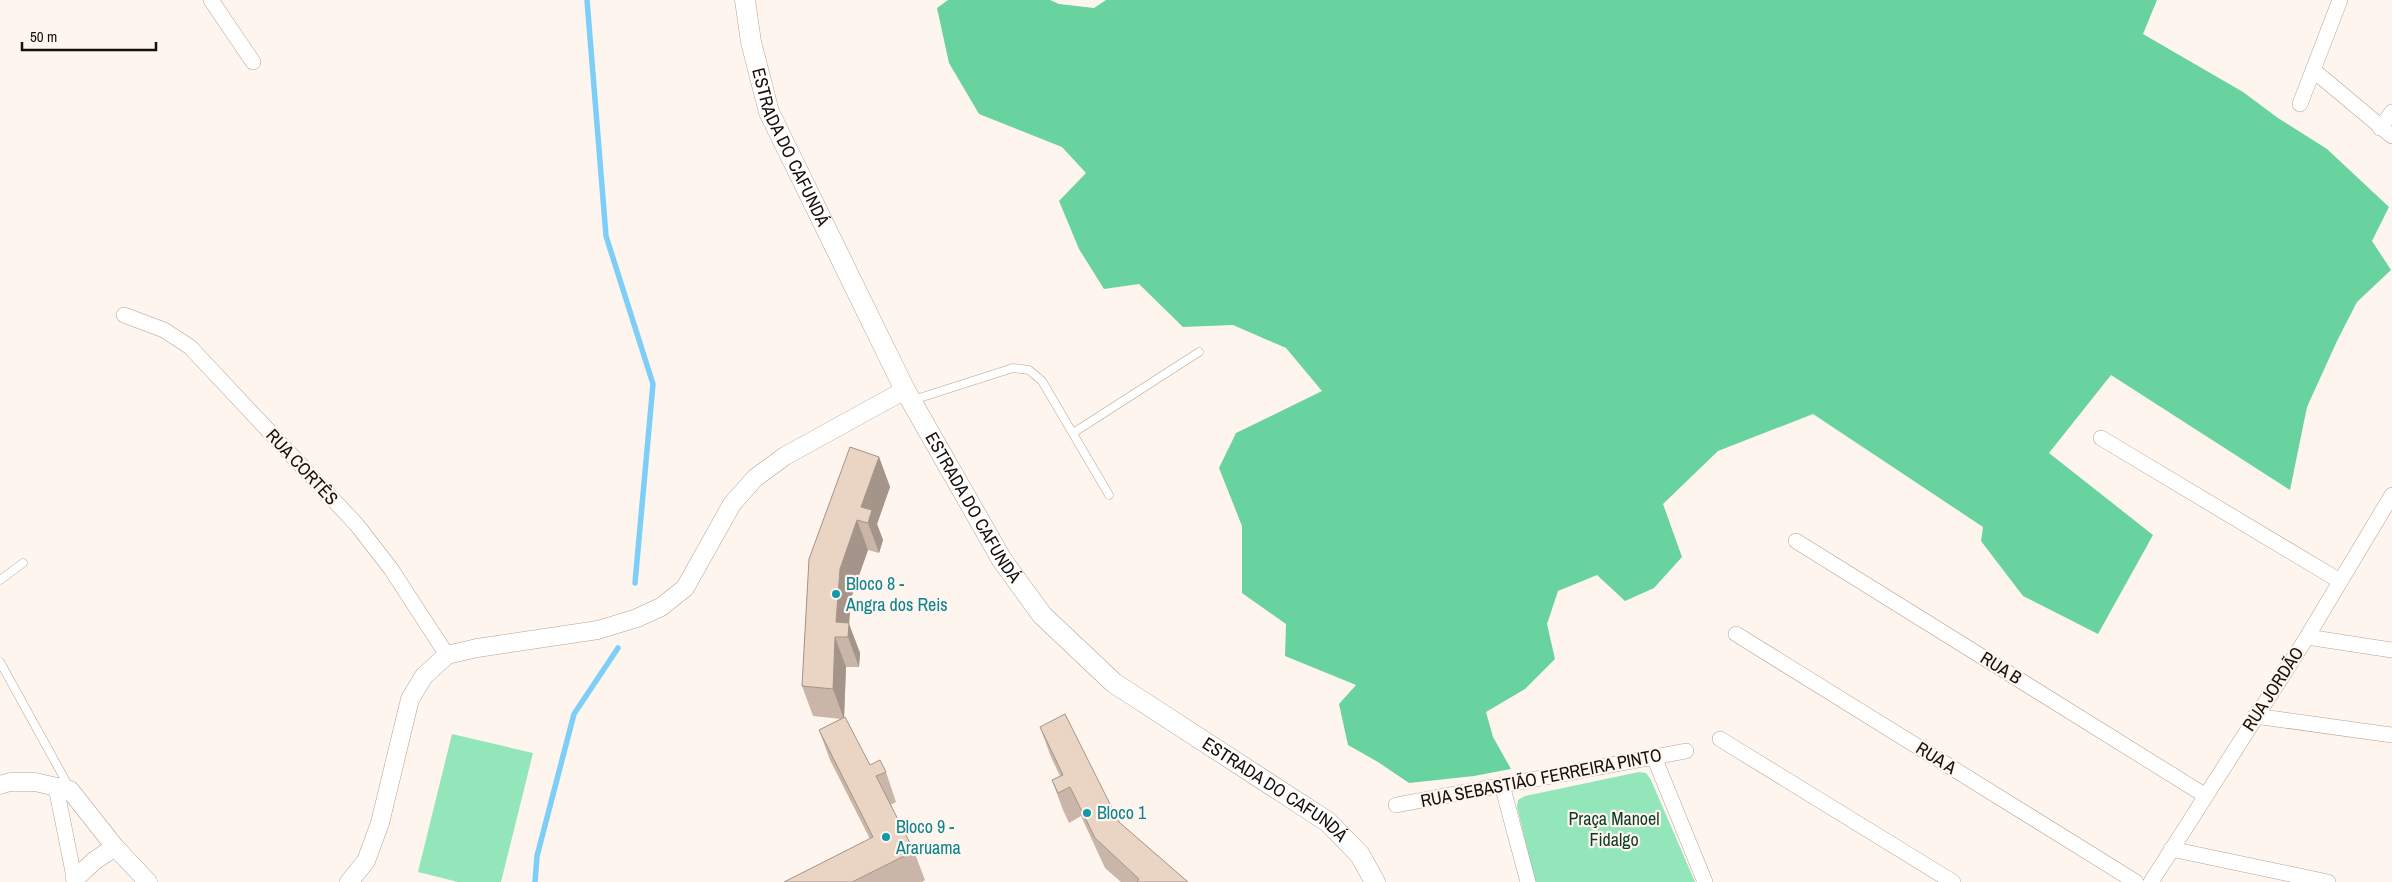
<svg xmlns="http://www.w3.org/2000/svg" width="2392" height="882" viewBox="0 0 2392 882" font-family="'Archivo Narrow',sans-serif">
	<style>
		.green { fill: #92e6ba }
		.forest { fill: #69d3a0 }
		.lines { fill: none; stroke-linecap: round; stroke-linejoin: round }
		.stream { stroke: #7dcff8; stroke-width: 5.5 }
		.service-casing { stroke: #b7a293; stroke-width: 9 }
		.minor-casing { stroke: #b7a293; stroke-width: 16 }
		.tertiary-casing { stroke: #b7a293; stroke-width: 19 }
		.secondary-casing { stroke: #b7a293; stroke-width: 21 }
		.service { stroke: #fff; stroke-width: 8 }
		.minor { stroke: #fff; stroke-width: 15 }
		.tertiary { stroke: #fff; stroke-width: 18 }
		.secondary { stroke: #fff; stroke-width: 20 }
		.wall { fill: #c9b6a9 }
		.shaded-wall { fill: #a49489 }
		.building { fill: #ead4c4; stroke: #a49489 }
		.culture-dot { fill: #0f9aa8; stroke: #fef5ef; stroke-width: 2 }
		.labels { text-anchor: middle; stroke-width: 4.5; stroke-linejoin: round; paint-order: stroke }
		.street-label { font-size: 18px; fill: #160f0a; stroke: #fef5ef }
		.culture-label { font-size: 18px; fill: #0d838f; stroke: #fef5ef; text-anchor: start }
		.park-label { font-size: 18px; fill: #0c3a26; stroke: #fef5ef }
	</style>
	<rect width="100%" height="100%" fill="#fef5ef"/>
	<path class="green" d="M 452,734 L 533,753 L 501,882 L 458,882 L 418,872 Z
		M 1639,772 L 1646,773 L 1651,780 L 1695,882 L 1535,882 L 1517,807 L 1518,800 L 1525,796 Z"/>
	<path class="forest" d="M 948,0 L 1050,0 L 1059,4 L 1094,8 L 1106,0 L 2157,0 L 2143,34 L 2243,92 L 2278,118 L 2327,149 L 2389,207 L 2372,241 L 2391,270 L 2357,302 L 2337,341 L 2307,407 L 2290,490 L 2111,375 L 2049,453 L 2153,535 L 2098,634 L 2023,596 L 1981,541 L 1983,527 L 1813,414 L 1718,451 L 1663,504 L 1682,557 L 1654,588 L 1625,601 L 1597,575 L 1558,591 L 1547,624 L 1555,659 L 1525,689 L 1486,712 L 1493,737 L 1511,769 L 1474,776 L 1409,783 L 1378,762 L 1348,745 L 1339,704 L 1356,685 L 1285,656 L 1286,624 L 1242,593 L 1242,526 L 1219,468 L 1236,433 L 1322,391 L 1286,348 L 1233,325 L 1183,327 L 1139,284 L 1104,289 L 1079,249 L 1059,201 L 1086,173 L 1062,147 L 979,114 L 949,63 L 937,8 Z"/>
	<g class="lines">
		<path class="stream" d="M 587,0 L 606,236 L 653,384 L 635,583
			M 535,882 L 537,856 L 574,714 L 618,648"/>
		<defs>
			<path id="service" d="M 913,400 L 1013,368 L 1029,370 L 1042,381 L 1109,495
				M 1073,433 L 1199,352
				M 0,580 L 23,563
				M 0,662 L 69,787"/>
			<path id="minor" d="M 211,0 L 253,62
				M 2313,70 L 2392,136
				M 2300,104 L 2340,0
				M 2380,128 L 2392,112
				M 124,315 L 164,330 L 190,347 L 357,525 L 391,569 L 447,655
				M 2101,438 L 2340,581
				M 1796,541 L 2206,796
				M 1736,634 L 2136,882
				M 2307,637 L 2392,650
				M 2255,716 L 2392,735
				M 1720,739 L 1953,882
				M 1654,757 L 1705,882
				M 1502,785 L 1528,882
				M 56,787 L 75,882
				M 1396,805 L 1686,751
				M 2171,849 L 2328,882
				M 2151,882 L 2307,637 L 2392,495"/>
			<path id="tertiary" d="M 0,785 L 10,782 L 35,782 L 70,790 L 115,847 L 148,882
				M 75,879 L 94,861 L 115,847
				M 349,882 L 366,861 L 380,823 L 410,699 L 424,676 L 447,655 L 477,648 L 598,630 L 637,618 L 661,607 L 685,588 L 732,504 L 755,478 L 785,456 L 905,390"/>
			<g id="secondary">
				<path id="s1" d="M 745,0 L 751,42 L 769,112 L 905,390 L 1002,560 L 1042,615 L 1114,683 L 1328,822 L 1360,855 L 1375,882"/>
			</g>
		</defs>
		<use href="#service" class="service-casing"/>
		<use href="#minor" class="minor-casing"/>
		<use href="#tertiary" class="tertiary-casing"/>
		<use href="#secondary" class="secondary-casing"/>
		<use href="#service" class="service"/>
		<use href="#minor" class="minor"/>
		<use href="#tertiary" class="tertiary"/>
		<use href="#secondary" class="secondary"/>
	</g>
	<path class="wall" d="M 879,457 L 890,487 L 877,524 L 883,540 L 879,553 L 868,550 L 851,598 L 849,624 L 860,653 L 859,667 L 846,667 L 844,717 L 870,765 L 886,772 L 896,802 L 890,805 L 914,851 L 925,880 L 922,882 L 784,882 L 870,839 L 830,760 L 819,730 L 841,719 L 813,716 L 802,686 L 809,559 Z
		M 1040,727 L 1119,822 L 1188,882 L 1121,882 L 1105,868 L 1081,816 L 1069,823 L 1063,810 L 1052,780 L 1060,776 L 1051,757 Z"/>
	<path class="shaded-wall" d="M 879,457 L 890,487 L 877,524 L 883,540 L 879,553 L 868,523 L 861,507 Z
		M 857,520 L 868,550 L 851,598 L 849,624 L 860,653 L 859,667 L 848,637 L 836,622 L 840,569 Z
		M 835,637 L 846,667 L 844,719 L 833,689 Z"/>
	<path class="building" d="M 850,447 L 879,457 L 861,507 L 872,510 L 868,523 L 857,520 L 840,569 L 836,622 L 849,623 L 848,637 L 835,637 L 833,689 L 802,686 L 809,559 Z
		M 1065,714 L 1119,822 L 1188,882 L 1137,882 L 1139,879 L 1095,838 L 1070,787 L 1058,793 L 1052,780 L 1063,775 L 1040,727 Z
		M 845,717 L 870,765 L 880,760 L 886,772 L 876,776 L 914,851 L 852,882 L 784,882 L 873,837 L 819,730 Z"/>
	<g class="culture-dot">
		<circle cx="836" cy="594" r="5"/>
		<circle cx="1087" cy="813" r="5"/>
		<circle cx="886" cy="837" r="5"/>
	</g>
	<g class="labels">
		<g class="street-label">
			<text dy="6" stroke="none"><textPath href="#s1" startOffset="155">ESTRADA DO CAFUNDÁ</textPath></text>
			<text transform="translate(302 467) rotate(47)" y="6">RUA CORTÊS</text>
			<text dy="6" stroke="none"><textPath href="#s1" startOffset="560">ESTRADA DO CAFUNDÁ</textPath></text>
			<text transform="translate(2001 668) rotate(32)" y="6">RUA B</text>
			<text transform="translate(2273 689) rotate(-57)" y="6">RUA JORDÃO</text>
			<text transform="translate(1936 758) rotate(32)" y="6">RUA A</text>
			<text transform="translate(1541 778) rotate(-11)" y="6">RUA SEBASTIÃO FERREIRA PINTO</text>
			<text dy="6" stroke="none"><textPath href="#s1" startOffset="980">ESTRADA DO CAFUNDÁ</textPath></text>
		</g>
		<g class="culture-label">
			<text x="846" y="590">Bloco 8 -<tspan x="846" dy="21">Angra dos Reis</tspan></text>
			<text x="1097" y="819">Bloco 1</text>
			<text x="896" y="833">Bloco 9 -<tspan x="896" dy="21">Araruama</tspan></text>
		</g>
		<g class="park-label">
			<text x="1614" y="825">Praça Manoel<tspan x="1614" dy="21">Fidalgo</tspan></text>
		</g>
	</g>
	<path d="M22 42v8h134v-8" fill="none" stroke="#160f0a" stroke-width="2.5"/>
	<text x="30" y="42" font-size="15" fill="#160f0a" stroke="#fef5ef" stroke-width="4" paint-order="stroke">50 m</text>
</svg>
